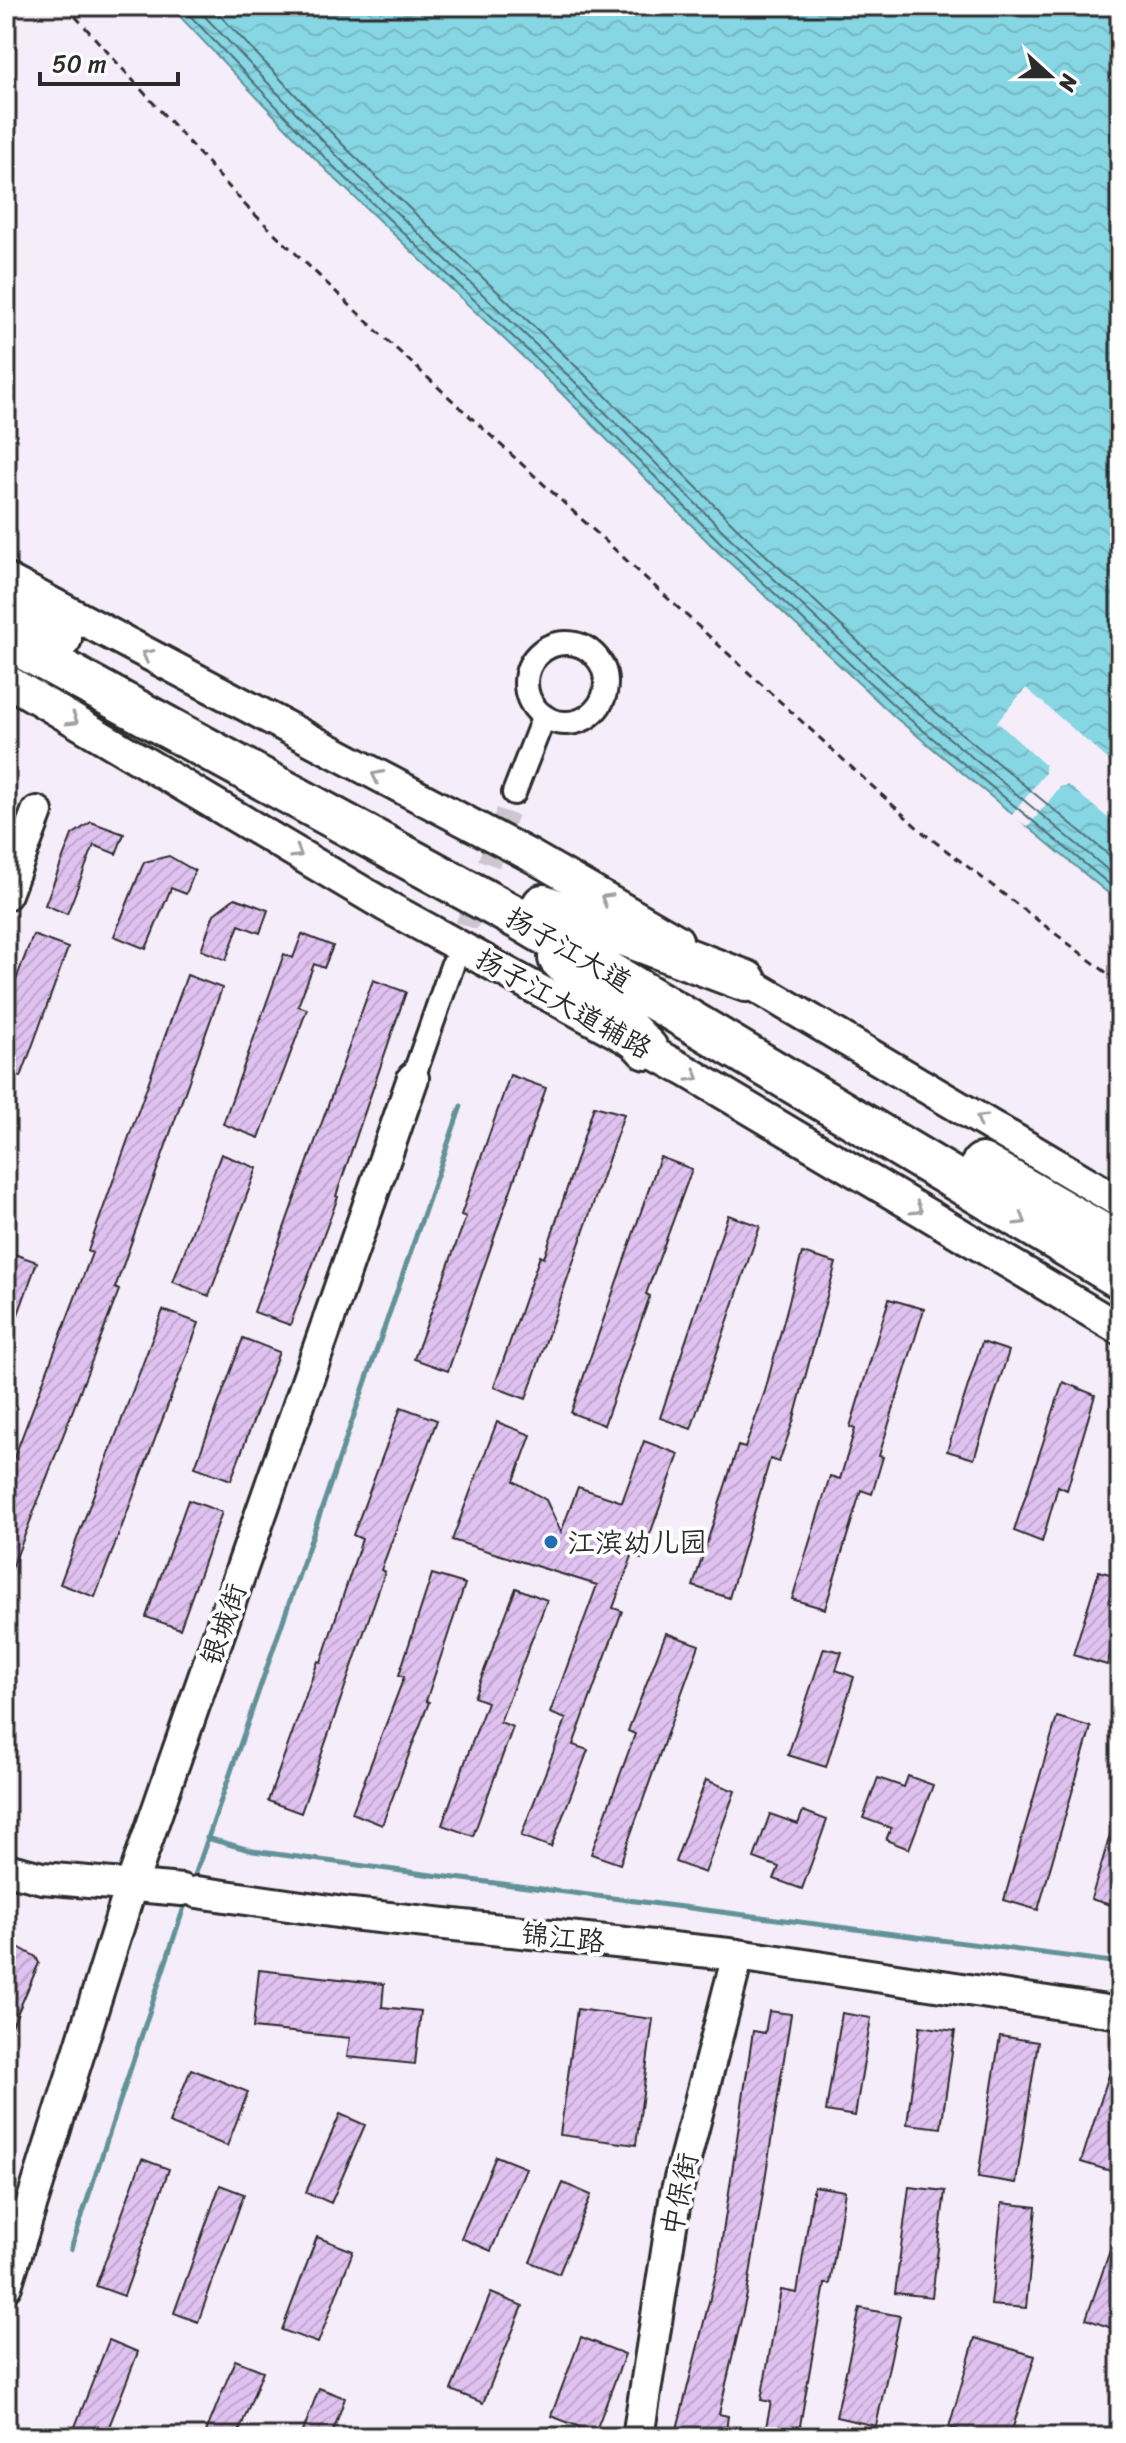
<svg xmlns="http://www.w3.org/2000/svg" width="1126" height="2443" viewBox="0 0 1126 2443" font-family="Sriracha,'LXGW WenKai TC',sans-serif">
	<style>
		.water { fill: url(#water-waves); stroke: #629299; stroke-width: 2 }
		.pier { fill: #f6edfa }
		.lines { fill: none; stroke-linecap: round; stroke-linejoin: round }
		.shore { stroke: #506f75; stroke-width: 2 }
		.stream { stroke: #629299; stroke-width: 5 }
		.building { fill: url(#building-hatch); stroke: #2b2b2b; stroke-width: 2 }
		.street-tunnel { stroke: #cdc6d1; stroke-width: 22; stroke-dasharray: 22 11; stroke-linecap: butt }
		.street-casing { stroke: #2b2b2b; stroke-width: 28 }
		.secondary-casing { stroke: #2b2b2b; stroke-width: 36 }
		.highway-casing { stroke: #2b2b2b; stroke-width: 46 }
		.path { stroke: #2b2b2b; stroke-width: 3; stroke-dasharray: 8 6; stroke-linecap: butt }
		.street { stroke: #fff; stroke-width: 22 }
		.secondary { stroke: #fff; stroke-width: 30 }
		.highway { stroke: #fff; stroke-width: 40 }
		.oneway { stroke: #a0a0a0 }
		.poi-dot { fill: #1f6fb2; stroke: #fff; stroke-width: 3 }
		.labels { text-anchor: middle; stroke-width: 8; stroke-linejoin: round; paint-order: stroke }
		.street-label { font-size: 28px; fill: #2b2b2b; stroke: #fff }
		.poi-label { font-size: 28px; fill: #2b2b2b; stroke: #fff; text-anchor: start }
	</style>
	<defs>
		<pattern id="water-waves" width="16" height="10" patternUnits="userSpaceOnUse" patternTransform="scale(2)"><rect width="16" height="10" fill="#87d6e3"/><path d="M0 5q4-4 8 0t8 0" fill="none" stroke="#75b8c3"/></pattern>
		<pattern id="building-hatch" width="6" height="6" patternUnits="userSpaceOnUse" patternTransform="scale(2)"><rect width="6" height="6" fill="#e0c2f0"/><path d="M-1 1l2-2M0 6l6-6M5 7l2-2" fill="none" stroke="#c0a7ce"/></pattern>
	</defs>
	<rect width="100%" height="100%" fill="#f6edfa"/>
	<filter id="ink" filterUnits="userSpaceOnUse"><feTurbulence type="fractalNoise" baseFrequency=".0125" numOctaves="2"/><feDisplacementMap in="SourceGraphic" scale="16" xChannelSelector="R" yChannelSelector="G"/><feConvolveMatrix kernelMatrix="1 2 1 2 8 2 1 2 1" color-interpolation-filters="sRGB"/></filter>
	<g filter="url(#ink)">
		<path class="water" d="M 170,6 L 1120,6 L 1120,903 L 896,718 L 716,550 L 561,393 L 327,171 Z"/>
		<path class="pier" d="M 1026,688 L 1120,770 L 1120,828 L 1068,785 L 1060,787 L 1028,827 L 1011,816 L 1045,773 L 1045,765 L 997,722 Z"/>
		<g class="lines">
			<path class="shore" d="M 181,6 L 332,165 L 566,387 L 722,544 L 901,712 L 1120,893
				M 195,6 L 339,158 L 573,380 L 729,537 L 908,704 L 1120,880
				M 211,6 L 348,150 L 582,372 L 737,528 L 916,696 L 1120,864"/>
			<path class="stream" d="M 207,1838 L 253,1851 L 432,1875 L 1120,1963
				M 192,1884 L 461,1106
				M 71,2249 L 186,1901"/>
		</g>
		<path class="building" d="M 91,822 L 124,834 L 116,854 L 94,845 L 67,914 L 45,905 L 72,835 Z
			M 169,856 L 195,871 L 186,894 L 171,888 L 146,949 L 114,936 L 144,862 Z
			M 235,898 L 268,910 L 260,933 L 239,925 L 226,960 L 201,950 L 214,914 Z
			M 302,934 L 333,946 L 324,968 L 314,964 L 298,1006 L 307,1009 L 259,1138 L 223,1124 L 284,954 L 293,958 Z
			M 33,935 L 68,948 L 21,1077 L 6,1071 L 6,1006 Z
			M 187,975 L 222,988 L 115,1288 L 119,1290 L 6,1584 L 6,1479 L 92,1253 L 88,1251 Z
			M 373,980 L 406,992 L 336,1196 L 338,1197 L 290,1325 L 254,1312 Z
			M 510,1075 L 546,1088 L 448,1371 L 414,1359 L 466,1217 L 461,1215 Z
			M 594,1106 L 624,1114 L 526,1399 L 494,1387 L 540,1256 L 544,1258 Z
			M 221,1154 L 257,1168 L 209,1296 L 173,1282 Z
			M 660,1157 L 692,1169 L 646,1294 L 650,1296 L 604,1425 L 571,1413 Z
			M 728,1215 L 760,1226 L 691,1429 L 660,1418 Z
			M 6,1251 L 37,1262 L 8,1342 L 6,1341 Z
			M 802,1253 L 836,1263 L 793,1422 L 779,1462 L 770,1459 L 729,1598 L 693,1586 L 738,1446 L 745,1448 L 765,1391 Z
			M 889,1299 L 924,1309 L 879,1456 L 883,1457 L 872,1494 L 861,1490 L 825,1609 L 792,1599 L 830,1476 L 840,1479 L 855,1429 L 850,1427 Z
			M 163,1310 L 199,1323 L 95,1597 L 60,1584 Z
			M 243,1338 L 279,1352 L 231,1480 L 195,1467 Z
			M 982,1342 L 1009,1351 L 974,1459 L 947,1451 Z
			M 1063,1382 L 1095,1395 L 1067,1490 L 1058,1486 L 1042,1542 L 1014,1531 Z
			M 401,1407 L 437,1420 L 381,1570 L 385,1572 L 301,1813 L 268,1801 L 318,1661 L 321,1662 L 362,1539 L 353,1535 Z
			M 497,1422 L 531,1435 L 514,1481 L 546,1500 L 561,1532 L 578,1487 L 622,1502 L 644,1441 L 679,1454 L 641,1559 L 632,1556 L 613,1608 L 622,1611 L 573,1745 L 588,1750 L 551,1847 L 521,1836 L 566,1719 L 550,1713 L 597,1585 L 452,1540 Z
			M 188,1500 L 222,1512 L 180,1629 L 146,1617 Z
			M 1099,1571 L 1120,1577 L 1120,1623 L 1107,1665 L 1073,1655 Z
			M 432,1574 L 465,1584 L 426,1701 L 429,1702 L 382,1825 L 352,1813 L 404,1677 L 399,1675 Z
			M 516,1588 L 547,1600 L 500,1722 L 513,1727 L 473,1836 L 442,1825 L 487,1702 L 474,1697 Z
			M 666,1633 L 699,1645 L 620,1864 L 591,1854 L 635,1734 L 628,1731 Z
			M 824,1648 L 842,1652 L 836,1670 L 854,1677 L 826,1767 L 788,1755 Z
			M 1057,1717 L 1091,1727 L 1038,1910 L 1004,1900 Z
			M 908,1776 L 933,1785 L 909,1849 L 886,1840 L 891,1828 L 863,1818 L 878,1778 L 904,1787 Z
			M 706,1780 L 735,1791 L 705,1873 L 675,1862 Z
			M 803,1811 L 827,1820 L 802,1889 L 774,1879 L 779,1867 L 754,1858 L 770,1814 L 798,1824 Z
			M 1116,1815 L 1120,1816 L 1120,1908 L 1091,1899 Z
			M 20,1948 L 36,1957 L 39,1963 L 6,2040 L 6,1950 Z
			M 259,1970 L 384,1984 L 382,2007 L 421,2011 L 415,2064 L 347,2057 L 350,2038 L 253,2028 Z
			M 577,2009 L 653,2019 L 636,2145 L 560,2135 Z
			M 769,2011 L 791,2014 L 747,2294 L 719,2414 L 728,2416 L 725,2437 L 675,2437 L 718,2266 L 753,2031 L 765,2033 Z
			M 842,2013 L 871,2018 L 855,2116 L 826,2111 Z
			M 920,2026 L 955,2031 L 941,2128 L 907,2124 Z
			M 1000,2036 L 1038,2042 L 1016,2183 L 978,2177 Z
			M 1117,2050 L 1120,2050 L 1120,2174 L 1081,2162 Z
			M 191,2069 L 248,2092 L 227,2146 L 169,2123 Z
			M 340,2114 L 365,2125 L 331,2203 L 306,2192 Z
			M 496,2156 L 526,2168 L 491,2251 L 461,2238 Z
			M 142,2159 L 169,2169 L 124,2296 L 96,2286 Z
			M 563,2183 L 591,2195 L 559,2274 L 530,2262 Z
			M 220,2185 L 244,2194 L 198,2322 L 174,2313 Z
			M 814,2186 L 845,2191 L 830,2284 L 825,2284 L 798,2437 L 764,2437 L 771,2402 L 761,2400 L 781,2290 L 797,2293 Z
			M 909,2187 L 945,2191 L 932,2297 L 895,2293 Z
			M 1002,2203 L 1036,2207 L 1026,2308 L 991,2305 Z
			M 1118,2228 L 1120,2229 L 1120,2331 L 1086,2319 Z
			M 317,2237 L 353,2251 L 318,2343 L 282,2330 Z
			M 491,2293 L 523,2306 L 483,2403 L 451,2390 Z
			M 860,2308 L 900,2316 L 876,2426 L 836,2417 Z
			M 581,2337 L 625,2354 L 595,2433 L 551,2416 Z
			M 975,2338 L 1035,2356 L 1010,2437 L 982,2437 L 949,2427 Z
			M 109,2340 L 138,2352 L 105,2437 L 71,2437 Z
			M 235,2360 L 263,2371 L 237,2437 L 204,2437 Z
			M 319,2388 L 345,2398 L 331,2437 L 301,2437 Z"/>
		<g class="lines">
			<path class="street-tunnel" d="M 455,957 L 514,793"/>
			<defs>
				<path id="street" d="M526 683a40 40 0 1 1 80 0a40 40 0 1 1-80 0Z
					M 514,793 L 544,716
					M 413,1078 L 452,966"/>
				<path id="secondary" d="M 6,579 L 531,856 L 677,940
					M 6,680 L 386,906 L 688,1072 L 1120,1329
					M 6,894 L 37,812
					M 729,971 L 1120,1202
					M 6,1869 L 42,1878 L 182,1890
					M 197,1892 L 351,1914 L 738,1955 L 1120,2013
					M 6,2286 L 132,1883 L 413,1078
					M 638,2437 L 676,2194 L 738,1955"/>
				<path id="highway" d="M 6,608 L 61,638
					M 6,639 L 523,921 L 1120,1278
					M 543,905 L 746,981
					M 559,958 L 647,1049
					M 982,1164 L 1120,1244"/>
			</defs>
			<use href="#street" class="street-casing"/>
			<use href="#secondary" class="secondary-casing"/>
			<use href="#highway" class="highway-casing"/>
			<path class="path" d="M 66,6 L 247,207 L 378,332 L 921,831 L 1120,983"/>
			<use href="#street" class="street"/>
			<use href="#secondary" class="secondary"/>
			<use href="#highway" class="highway"/>
		</g>
		<defs><path id="oneway-chevron" d="M-2-3.5L2.5 0L-2 3.5" fill="none" stroke-width="1.6" stroke-linecap="round" stroke-linejoin="round" transform="scale(2)"/></defs>
		<g class="oneway">
			<use href="#oneway-chevron" transform="translate(147 655) rotate(-152)"/>
			<use href="#oneway-chevron" transform="translate(73 720) rotate(31)"/>
			<use href="#oneway-chevron" transform="translate(377 776) rotate(-153)"/>
			<use href="#oneway-chevron" transform="translate(297 853) rotate(31)"/>
			<use href="#oneway-chevron" transform="translate(606 899) rotate(-150)"/>
			<use href="#oneway-chevron" transform="translate(694 1076) rotate(30)"/>
			<use href="#oneway-chevron" transform="translate(981 1119) rotate(-149)"/>
			<use href="#oneway-chevron" transform="translate(917 1209) rotate(31)"/>
			<use href="#oneway-chevron" transform="translate(1021 1220) rotate(31)"/>
		</g>
	</g>
	<circle class="poi-dot" cx="551" cy="1542" r="8"/>
	<g class="labels">
		<g class="street-label">
			<text transform="translate(569 949) rotate(30)" y="10">扬子江大道</text>
			<text transform="translate(564 1003) rotate(29)" y="10">扬子江大道辅路</text>
			<text transform="translate(223 1624) rotate(-71)" y="10">银城街</text>
			<text transform="translate(563 1937) rotate(6)" y="10">锦江路</text>
			<text transform="translate(679 2194) rotate(-78)" y="10">中保街</text>
		</g>
		<g class="poi-label">
			<text x="567" y="1552">江滨幼儿园</text>
		</g>
	</g>
	<rect width="1126" height="2443" fill="none" stroke="#fff" stroke-width="32"/>
	<rect x="16" y="16" width="1094" height="2411" fill="none" stroke="#2b2b2b" stroke-width="3" filter="url(#ink)"/>
	<g transform="translate(1050 76) rotate(111)" stroke="#ffffff" stroke-width="6" paint-order="stroke">
	<path d="M0-6L14 30L0 20L-14 30Z" fill="#2b2b2b"/>
	<text y="-12" font-size="22" font-weight="bold" text-anchor="middle" fill="#2b2b2b">N</text>
	</g>
	<path d="M40 72v12h138v-12" fill="none" stroke="#2b2b2b" stroke-width="4"/>
	<text x="52" y="72" font-size="24" fill="#2b2b2b" stroke="#ffffff" stroke-width="6" paint-order="stroke">50 m</text>
</svg>
